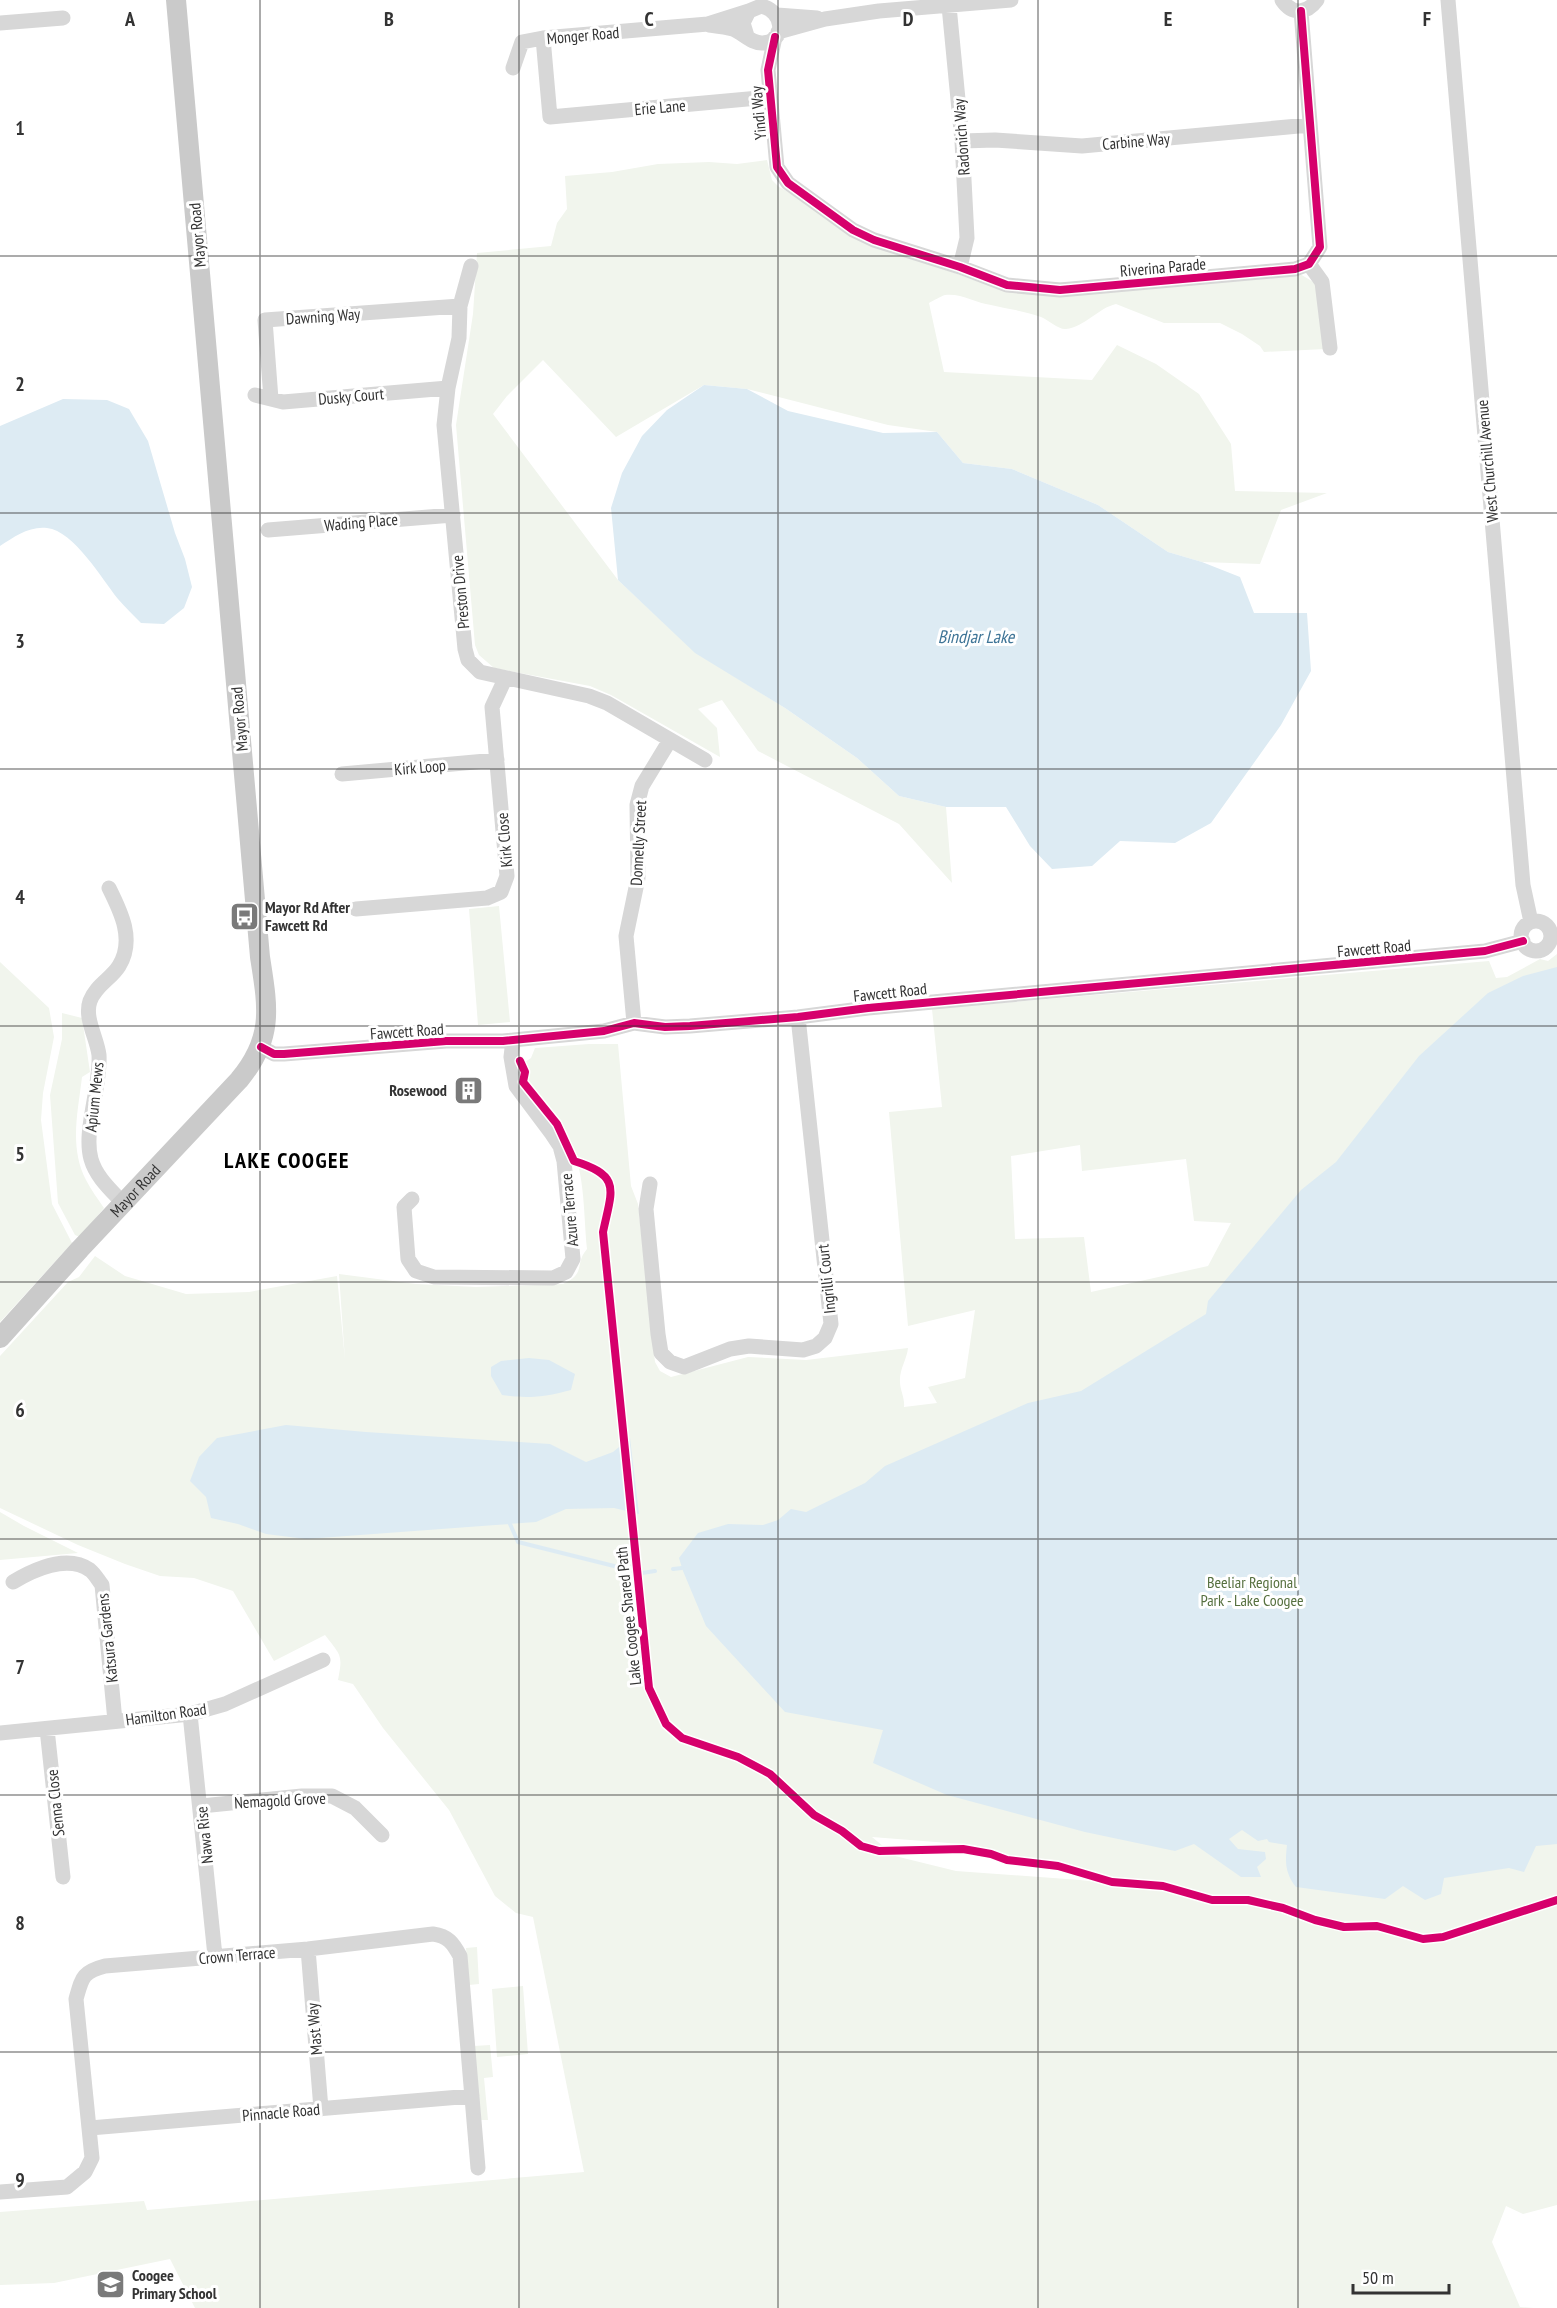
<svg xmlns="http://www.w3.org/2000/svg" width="1557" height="2308" viewBox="0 0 1557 2308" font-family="'PT Sans Narrow',sans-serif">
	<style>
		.green { fill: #f1f5ed; fill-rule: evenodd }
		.water { fill: #ddebf3 }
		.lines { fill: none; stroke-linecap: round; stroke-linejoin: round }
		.stream { stroke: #ddebf3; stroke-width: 4 }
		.minor { stroke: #d7d7d7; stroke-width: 15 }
		.major { stroke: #cacaca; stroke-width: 20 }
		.cycleway-casing { stroke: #fff; stroke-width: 11 }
		.cycleway { stroke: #d6006c; stroke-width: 8 }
		.grid { fill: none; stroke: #333; stroke-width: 1.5; stroke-opacity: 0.55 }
		.labels { text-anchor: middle; stroke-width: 6; stroke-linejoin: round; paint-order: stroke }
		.street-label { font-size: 16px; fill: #333; stroke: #fff }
		.poi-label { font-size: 16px; font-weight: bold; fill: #333; stroke: #fff; text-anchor: start }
		.park-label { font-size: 16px; fill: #56703f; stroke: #fff }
		.water-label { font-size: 18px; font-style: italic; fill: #3f7597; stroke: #fff }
		.district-label { font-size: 22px; font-weight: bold; letter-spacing: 1.5px; fill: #000; stroke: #fff }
		.grid-label { font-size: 20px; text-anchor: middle; font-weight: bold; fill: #333; stroke: #fff; stroke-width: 6; stroke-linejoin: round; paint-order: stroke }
	</style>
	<rect width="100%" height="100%" fill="#fff"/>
	<path class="green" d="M 767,160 L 772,180 L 779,187 L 904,255 L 988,285 L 1300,274 L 1315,283 L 1325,349 L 1264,352 L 1260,346 L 1242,334 L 1220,323 L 1164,323 L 1116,304 C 1098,308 1085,327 1066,329 C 1059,330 1048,320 1041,317 C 1025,311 1008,309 991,305 C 976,303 961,293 945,295 C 941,296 933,301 929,303 L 944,372 L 1092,380 L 1117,345 L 1156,364 L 1199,394 L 1231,444 L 1235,491 L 1327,493 L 1281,510 L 1260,564 L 1202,562 L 1168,552 L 1098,505 L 1012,469 L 963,463 L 937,432 L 888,425 L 747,389 L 704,385 L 616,437 L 543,360 L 507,396 L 493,414 L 618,580 L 695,652 L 785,708 L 857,758 L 899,796 L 946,807 L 952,883 L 899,824 L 758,751 L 722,700 L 698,709 L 717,728 L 720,757 L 611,695 L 590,686 L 494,668 L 479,655 L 475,645 L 456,425 L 473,314 L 477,253 L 551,246 L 557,223 L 567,209 L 565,176 L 612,172 L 658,164 L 709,162 L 737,164 Z
		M 499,906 L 510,1022 L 478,1025 L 469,909 Z
		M 1557,954 L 1557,1897 L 1451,1930 L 1427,1935 L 1408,1932 L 1381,1923 L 1347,1925 L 1292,1907 L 1248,1896 L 1212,1898 L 1164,1882 L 1111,1878 L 1057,1860 L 1012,1857 L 974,1845 L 872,1837 L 895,1856 L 956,1871 L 1080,1880 L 1167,1890 L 1211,1903 L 1239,1901 L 1266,1907 L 1299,1920 L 1333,1929 L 1375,1928 L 1422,1943 L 1438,1941 L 1557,1902 L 1557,2205 L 1523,2214 L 1506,2206 L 1492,2242 L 1520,2307 L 1534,2308 L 195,2308 L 170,2259 L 54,2283 L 0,2285 L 0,2212 L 144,2201 L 147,2210 L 584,2172 L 533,1917 L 516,1913 L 495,1896 L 449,1810 L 383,1728 L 353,1684 L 338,1680 C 343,1654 341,1656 325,1635 L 274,1661 L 233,1591 L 194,1578 L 160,1576 L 125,1564 L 78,1545 L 0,1508 L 0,1356 L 68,1282 L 79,1277 L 95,1256 L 125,1276 L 186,1294 L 249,1292 L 337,1276 L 345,1360 L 339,1274 L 416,1284 L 476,1287 L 563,1284 C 587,1273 574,1264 587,1249 C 583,1211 586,1166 565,1132 C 555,1116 536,1100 528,1085 C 525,1078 529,1074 524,1068 L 525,1062 L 531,1058 L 535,1048 L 589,1044 L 618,1044 L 631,1186 L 638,1204 L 655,1362 L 660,1371 L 671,1377 L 748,1357 L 806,1360 L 908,1348 C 907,1359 899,1370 900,1382 C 900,1390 905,1398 904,1407 L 937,1403 L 928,1387 L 965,1378 L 975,1310 L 908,1326 L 889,1112 L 942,1107 L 932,1009 L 1489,961 L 1496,978 L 1507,977 L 1540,959 L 1548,961 ZM 1080,1145 L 1082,1171 L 1186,1159 L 1194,1221 L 1231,1223 L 1208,1266 L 1091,1292 L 1084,1237 L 1015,1239 L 1011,1156 Z
		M 0,962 L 49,1008 L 54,1037 L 43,1093 L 41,1120 L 52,1204 L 72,1243 L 0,1322 Z
		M 62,1013 L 82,1018 L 90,1072 L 82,1077 C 78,1112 69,1147 86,1180 C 91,1190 98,1199 104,1208 L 80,1237 L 75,1235 L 58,1203 L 50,1095 L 62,1039 Z
		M 0,1512 L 24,1526 L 78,1553 L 0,1560 Z
		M 477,1947 L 479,1984 L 469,1985 L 466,1948 Z
		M 523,1986 L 528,2054 L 497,2057 L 492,1989 Z
		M 490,2045 L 493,2077 L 484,2078 L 488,2120 L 481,2120 L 474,2046 Z"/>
	<path class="water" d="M 704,385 L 747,389 L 788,411 L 883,433 L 937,432 L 963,463 L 1012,469 L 1098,505 L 1168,552 L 1202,562 L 1240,577 L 1254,613 L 1307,613 L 1311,671 L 1281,725 L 1211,823 L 1175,843 L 1120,841 L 1092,866 L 1052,869 L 1030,846 L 1006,807 L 946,807 L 899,796 L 857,758 L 785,708 L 695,653 L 618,580 L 611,508 L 622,473 L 642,436 L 667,410 Z
		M 63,399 L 107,400 L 129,409 L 148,441 L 175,533 L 185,559 L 192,587 L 184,608 L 164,624 L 141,623 C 133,615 125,607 118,599 C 102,579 74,531 47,528 C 29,526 14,537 0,546 L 0,426 Z
		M 1557,967 L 1557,1844 L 1536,1846 L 1524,1872 L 1509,1868 L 1444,1878 L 1441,1894 L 1425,1900 L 1403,1886 L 1385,1899 L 1296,1887 C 1285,1873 1285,1862 1287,1845 L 1269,1842 L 1267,1839 L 1258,1841 L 1242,1830 L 1229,1839 L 1238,1849 L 1265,1852 L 1266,1859 L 1257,1867 L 1261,1877 L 1241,1877 L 1194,1844 L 1175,1851 L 1085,1832 L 947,1795 L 873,1763 L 883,1730 L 785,1712 L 706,1626 L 683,1571 L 679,1558 L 698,1533 L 728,1524 L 763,1525 L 778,1520 L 791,1509 L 806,1512 L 865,1483 L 885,1466 L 1028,1403 L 1081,1391 L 1206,1314 L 1208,1301 L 1301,1190 L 1336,1162 L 1419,1056 L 1488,993 L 1523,976 Z
		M 529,1358 L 549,1360 L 575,1374 L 571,1390 C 546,1397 527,1399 502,1395 L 491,1376 L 491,1367 L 501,1361 Z
		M 286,1425 L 366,1432 L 550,1444 L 586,1462 L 613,1452 L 630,1438 L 639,1514 L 614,1508 L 566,1509 L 536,1522 L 306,1539 L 266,1534 L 238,1524 L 211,1518 L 206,1497 L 190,1481 L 199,1457 L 217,1438 Z"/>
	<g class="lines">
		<path class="stream" d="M 510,1524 L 518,1542 L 642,1573 L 655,1571
			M 673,1569 L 682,1568"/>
		<path class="minor" d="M 1282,0 C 1292,15 1307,14 1317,0
			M 1448,0 L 1523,885 L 1531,922
			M 949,6 L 962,141 L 967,238 L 960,267
			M 777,15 L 817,18
			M 0,23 L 63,18
			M 709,25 C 717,26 726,27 733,29 C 743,33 752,44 763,43 C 787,41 784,11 761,6 L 749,11 L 743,23 L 747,36
			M 778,32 L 825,19 L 879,11 L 1011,0
			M 775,37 L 768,70 L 777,167 L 788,183 L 853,230 L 874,240 L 960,267 L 1007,285 L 1060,290 L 1295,269 L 1309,264 L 1320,247 L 1301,11
			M 543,38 L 550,117 L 770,97
			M 513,68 L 522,42 L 543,38 L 708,24 L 749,11
			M 962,141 L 995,140 L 1082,146 L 1309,125
			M 1309,264 L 1322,282 L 1330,348
			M 471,266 L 460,306 L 459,338 L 448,388 L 444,425 L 465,649 L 468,660 L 480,672 L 589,696 L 607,703 L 705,760
			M 255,395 L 283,402 L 448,388
			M 271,399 L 265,320 L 460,306
			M 268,530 L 453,515
			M 342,774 L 497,760
			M 109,888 C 121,912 135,940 119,966 C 111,979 96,985 90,1001 C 84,1018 97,1038 99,1055 C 101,1086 83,1131 91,1159 C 96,1177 111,1190 123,1203
			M 356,909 L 487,898 L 501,892 L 507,876 L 492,707 L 505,679
			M1521 936a15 15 0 1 1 30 0a15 15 0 1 1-30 0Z
			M 634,1023 L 626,936 L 638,878 L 637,805 L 642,786 L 670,740
			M 261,1047 L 274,1054 L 284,1054 L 446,1041 L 503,1041 L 604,1031 L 634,1023 L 665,1027 L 690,1026 L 798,1017 L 868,1008 L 1485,951 L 1523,941
			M 650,1184 L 646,1209 L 658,1334 L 661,1353 L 670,1362 L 684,1367 L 730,1349 L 749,1346 L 803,1350 L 816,1346 L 825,1338 L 831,1324 L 798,1017
			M 412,1199 L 404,1207 L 408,1259 L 416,1271 L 434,1277 L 553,1278 L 566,1272 L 573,1259 L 564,1161 L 560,1146 L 552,1134 L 516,1086 L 511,1057 L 513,1040
			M 13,1582 C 33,1570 67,1554 90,1570 C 95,1574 98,1580 102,1585 L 115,1721
			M 190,1714 L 215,1956
			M 47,1729 L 63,1877
			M 0,1733 L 190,1714 L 225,1704 L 323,1660
			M 201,1806 L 302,1796 L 332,1796 L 355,1808 L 382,1835
			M 308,1949 L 321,2109
			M 90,2128 L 472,2096
			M 0,2192 L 67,2187 L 85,2172 L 92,2158 L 76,1999 C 82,1978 82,1972 105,1966 L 308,1949 L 433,1934 C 448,1936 453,1943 460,1956 L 478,2168"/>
		<path class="major" id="s1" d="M 0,1338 L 80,1249 L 239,1080 C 274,1038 268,1008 260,957 L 176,0"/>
		<defs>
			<path id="cycleway" d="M 775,37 L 768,70 L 777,167 L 788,183 L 853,230 L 874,240 L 960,267 L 1007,285 L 1060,290 L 1295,269 L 1309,264 L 1320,247 L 1301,11
				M 261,1047 L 274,1054 L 284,1054 L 446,1041 L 503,1041 L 604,1031 L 634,1023 L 665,1027 L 690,1026 L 798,1017 L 868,1008 L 1485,951 L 1523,941
				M 520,1061 L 525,1072 L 523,1082 L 557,1124 L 574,1161 C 622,1176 612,1189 603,1232 L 649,1688 L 666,1724 L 682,1738 L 738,1757 L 770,1774 L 814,1815 L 842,1831 L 861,1846 L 879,1851 L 963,1849 L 991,1854 L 1007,1860 L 1058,1866 L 1112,1882 L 1163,1886 L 1212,1900 L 1248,1900 L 1283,1908 L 1315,1920 L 1344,1927 L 1377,1926 L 1423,1939 L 1443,1937 L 1557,1900"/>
		</defs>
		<use href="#cycleway" class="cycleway-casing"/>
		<use href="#cycleway" class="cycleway"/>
	</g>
	<path class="grid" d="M 260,0 L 260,2308M 519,0 L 519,2308M 778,0 L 778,2308M 1038,0 L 1038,2308M 1298,0 L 1298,2308M 0,256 L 1557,256M 0,513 L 1557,513M 0,769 L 1557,769M 0,1026 L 1557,1026M 0,1282 L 1557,1282M 0,1539 L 1557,1539M 0,1795 L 1557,1795M 0,2052 L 1557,2052"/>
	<defs>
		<symbol id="bus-square" viewBox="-11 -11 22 22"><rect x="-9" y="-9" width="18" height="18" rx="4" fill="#7a7a7a" stroke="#fff"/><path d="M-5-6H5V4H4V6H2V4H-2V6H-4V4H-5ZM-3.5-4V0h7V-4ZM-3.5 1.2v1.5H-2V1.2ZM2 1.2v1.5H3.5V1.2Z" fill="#fff"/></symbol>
		<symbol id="building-square" viewBox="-11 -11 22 22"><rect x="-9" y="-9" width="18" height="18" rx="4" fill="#7a7a7a" stroke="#fff"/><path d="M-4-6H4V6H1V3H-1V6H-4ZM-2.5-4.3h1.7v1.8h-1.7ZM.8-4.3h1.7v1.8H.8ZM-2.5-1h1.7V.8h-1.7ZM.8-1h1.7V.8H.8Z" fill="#fff"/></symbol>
		<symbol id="school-square" viewBox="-11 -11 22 22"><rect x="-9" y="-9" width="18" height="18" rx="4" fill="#7a7a7a" stroke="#fff"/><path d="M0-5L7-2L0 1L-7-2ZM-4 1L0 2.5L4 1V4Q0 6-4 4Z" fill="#fff"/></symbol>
	</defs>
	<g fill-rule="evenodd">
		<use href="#bus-square" x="228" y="900" width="33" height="33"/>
		<use href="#building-square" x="452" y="1074" width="33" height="33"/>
		<use href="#school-square" x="94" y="2268" width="33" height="33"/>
	</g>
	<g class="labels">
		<g class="street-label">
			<text transform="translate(583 35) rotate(-5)" y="6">Monger Road</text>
			<text transform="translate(660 107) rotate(-5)" y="6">Erie Lane</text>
			<text transform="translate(758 113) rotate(-95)" y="6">Yindi Way</text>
			<text transform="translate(961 137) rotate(-94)" y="6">Radonich Way</text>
			<text transform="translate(1136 141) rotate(-5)" y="6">Carbine Way</text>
			<text transform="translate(197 235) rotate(-95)" y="6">Mayor Road</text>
			<text transform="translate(1163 267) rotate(-5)" y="6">Riverina Parade</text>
			<text transform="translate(323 316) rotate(-4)" y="6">Dawning Way</text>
			<text transform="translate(351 396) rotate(-5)" y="6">Dusky Court</text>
			<text transform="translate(1487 461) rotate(-95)" y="6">West Churchill Avenue</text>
			<text transform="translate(361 522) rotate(-5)" y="6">Wading Place</text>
			<text transform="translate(460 592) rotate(-95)" y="6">Preston Drive</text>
			<text transform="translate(239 719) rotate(-95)" y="6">Mayor Road</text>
			<text transform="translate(420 767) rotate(-5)" y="6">Kirk Loop</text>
			<text transform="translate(504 840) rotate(-95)" y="6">Kirk Close</text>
			<text transform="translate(638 843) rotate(-87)" y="6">Donnelly Street</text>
			<text transform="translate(1374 948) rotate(-5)" y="6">Fawcett Road</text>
			<text transform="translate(890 992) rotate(-6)" y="6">Fawcett Road</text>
			<text transform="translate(407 1031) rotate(-4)" y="6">Fawcett Road</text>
			<text transform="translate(94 1097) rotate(-84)" y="6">Apium Mews</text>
			<text dy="6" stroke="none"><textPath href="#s1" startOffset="200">Mayor Road</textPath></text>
			<text transform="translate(569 1210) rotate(-95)" y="6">Azure Terrace</text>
			<text transform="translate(826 1279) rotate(-96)" y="6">Ingrilli Court</text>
			<text transform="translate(628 1616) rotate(-96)" y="6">Lake Coogee Shared Path</text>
			<text transform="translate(107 1638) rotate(-96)" y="6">Katsura Gardens</text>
			<text transform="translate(166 1714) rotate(-8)" y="6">Hamilton Road</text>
			<text transform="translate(280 1800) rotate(-3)" y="6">Nemagold Grove</text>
			<text transform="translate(55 1803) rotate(-96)" y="6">Senna Close</text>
			<text transform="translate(204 1835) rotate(-96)" y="6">Nawa Rise</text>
			<text transform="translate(237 1955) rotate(-5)" y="6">Crown Terrace</text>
			<text transform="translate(314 2029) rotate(-95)" y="6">Mast Way</text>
			<text transform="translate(281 2112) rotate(-5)" y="6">Pinnacle Road</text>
		</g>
		<g class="poi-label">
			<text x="265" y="913">Mayor Rd After<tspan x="265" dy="18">Fawcett Rd</tspan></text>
			<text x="447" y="1096" text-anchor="end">Rosewood</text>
			<text x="132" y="2281">Coogee<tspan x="132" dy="18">Primary School</tspan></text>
		</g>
		<g class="park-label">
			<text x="1252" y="1588">Beeliar Regional<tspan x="1252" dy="18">Park - Lake Coogee</tspan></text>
		</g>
		<g class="water-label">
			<text x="976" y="643">Bindjar Lake</text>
		</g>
		<g class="district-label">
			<text x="287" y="1168">LAKE COOGEE</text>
		</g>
	</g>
	<g class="grid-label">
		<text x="130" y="26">A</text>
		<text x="389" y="26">B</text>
		<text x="649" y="26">C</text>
		<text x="908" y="26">D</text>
		<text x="1168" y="26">E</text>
		<text x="1427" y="26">F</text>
		<text x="20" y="135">1</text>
		<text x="20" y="391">2</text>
		<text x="20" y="648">3</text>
		<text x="20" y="904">4</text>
		<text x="20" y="1161">5</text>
		<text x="20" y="1417">6</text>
		<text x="20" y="1674">7</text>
		<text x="20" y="1930">8</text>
		<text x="20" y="2187">9</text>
	</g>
	<path d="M1353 2284v9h96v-9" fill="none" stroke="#333333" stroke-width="3"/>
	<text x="1362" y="2284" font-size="18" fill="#333333" stroke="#ffffff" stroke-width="4.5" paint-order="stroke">50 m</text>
</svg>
